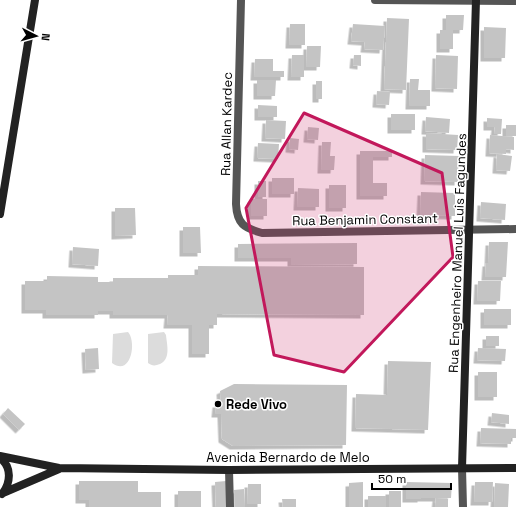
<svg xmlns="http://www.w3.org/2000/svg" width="516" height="507" viewBox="0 0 516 507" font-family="'Space Grotesk',sans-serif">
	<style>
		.green { fill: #dcdcdc }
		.building { fill: #c4c4c4; filter: url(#shadow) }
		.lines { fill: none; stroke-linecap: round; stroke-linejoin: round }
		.street { stroke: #555; stroke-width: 8 }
		.secondary { stroke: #222; stroke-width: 8 }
		.marked { fill: #c2185b; fill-opacity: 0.2; stroke: #c2185b; stroke-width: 3; stroke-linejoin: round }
		.poi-dot { fill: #000; stroke: #fff; stroke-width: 1.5 }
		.labels { text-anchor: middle; stroke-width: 3; stroke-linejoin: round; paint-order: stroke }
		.street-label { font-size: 13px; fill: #000; stroke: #fff }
		.poi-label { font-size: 13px; font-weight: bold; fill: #000; stroke: #fff; text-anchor: start }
	</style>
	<defs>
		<filter id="shadow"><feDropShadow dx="-3.5" dy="3.5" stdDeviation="0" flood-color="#0004"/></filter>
	</defs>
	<rect width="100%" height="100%" fill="#fff"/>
	<path class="green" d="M 128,332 C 137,342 131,377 112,363 L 113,334 Z
		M 164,332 L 166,335 C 167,345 171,359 160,364 C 155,366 152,366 148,363 L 148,334 Z"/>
	<path class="building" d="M 446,15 L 464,15 L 463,30 L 453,30 L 453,49 L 440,49 L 440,30 L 446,30 Z
		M 387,18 L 409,19 L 406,90 L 384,89 Z
		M 290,24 L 305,24 L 305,45 L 289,45 Z
		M 353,24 L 385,26 L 383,50 L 364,49 L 365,42 L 351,41 Z
		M 484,27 L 506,28 L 505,58 L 484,58 Z
		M 307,46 L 321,46 L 320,67 L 306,67 Z
		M 292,55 L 304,55 L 304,77 L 291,77 Z
		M 354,55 L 361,55 L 361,66 L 353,65 Z
		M 436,55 L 458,56 L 457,89 L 435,88 Z
		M 255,59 L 273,59 L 273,71 L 284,71 L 284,77 L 254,77 Z
		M 410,79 L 419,79 L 418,90 L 430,90 L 430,106 L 409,106 Z
		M 257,80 L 276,80 L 275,96 L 257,96 Z
		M 316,81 L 322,81 L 322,99 L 316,99 Z
		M 377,91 L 390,92 L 389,105 L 376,104 Z
		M 258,105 L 277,106 L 277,117 L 258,117 Z
		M 391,114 L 415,114 L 415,130 L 391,130 Z
		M 426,117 L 450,119 L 449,133 L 425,131 Z
		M 487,118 L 502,119 L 501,134 L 494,134 L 495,127 L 487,127 Z
		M 266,120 L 286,121 L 285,139 L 265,138 Z
		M 506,125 L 516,125 L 516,136 L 506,136 Z
		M 308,127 L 319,128 L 318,140 L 307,139 Z
		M 426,133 L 458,135 L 457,150 L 426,149 Z
		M 490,135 L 514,137 L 514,150 L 506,149 L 506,154 L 489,153 Z
		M 290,138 L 299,139 L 298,150 L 289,149 Z
		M 322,142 L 331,142 L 330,156 L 335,156 L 334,170 L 321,170 Z
		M 258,143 L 279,144 L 278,159 L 257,158 Z
		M 360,151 L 392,151 L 392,157 L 373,157 L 373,183 L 387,183 L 387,196 L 360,196 Z
		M 497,154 L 512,156 L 510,171 L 496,170 Z
		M 425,155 L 459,156 L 458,182 L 424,181 Z
		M 272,178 L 294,178 L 294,194 L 272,194 Z
		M 258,181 L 266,181 L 266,197 L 258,197 Z
		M 329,185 L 346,185 L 346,208 L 329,208 Z
		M 298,188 L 319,189 L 319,207 L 297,207 Z
		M 421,192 L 455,193 L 455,216 L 420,215 Z
		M 251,199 L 267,199 L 267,216 L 251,216 Z
		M 481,202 L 506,204 L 505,220 L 480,218 Z
		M 115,208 L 135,208 L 136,235 L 115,236 Z
		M 183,227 L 200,227 L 201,253 L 183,253 Z
		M 489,242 L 508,242 L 506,277 L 485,277 L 486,263 L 488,263 Z
		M 357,243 L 357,264 L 291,265 L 291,258 L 238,258 L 238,244 Z
		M 73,247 L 99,249 L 98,266 L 72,264 Z
		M 198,266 L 364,267 L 364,315 L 217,314 L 217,325 L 209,325 L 209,354 L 192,354 L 192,325 L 167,325 L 168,315 L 113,315 L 113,311 L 98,311 L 98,315 L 46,315 L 46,310 L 25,310 L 25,281 L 47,281 L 47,276 L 98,277 L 98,282 L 113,282 L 113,278 L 168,278 L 168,275 L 198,275 Z
		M 478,281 L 501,281 L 500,301 L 477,301 Z
		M 484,309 L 511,309 L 511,325 L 484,325 Z
		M 486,336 L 499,336 L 499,346 L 486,346 Z
		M 98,348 L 99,369 L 86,370 L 85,349 Z
		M 478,348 L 506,349 L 505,361 L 477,360 Z
		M 388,361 L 431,362 L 428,430 L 355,428 L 356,394 L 387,395 Z
		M 478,372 L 497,372 L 497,397 L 478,397 Z
		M 234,384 L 347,385 L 346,445 L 233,446 L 222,439 L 221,414 L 215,414 L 216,404 L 221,404 L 220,391 Z
		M 8,408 L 25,424 L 19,430 L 3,414 Z
		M 492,413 L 509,415 L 509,424 L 491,422 Z
		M 481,428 L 516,429 L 516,438 L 511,438 L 511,444 L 480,443 Z
		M 79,481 L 138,481 L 138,492 L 161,492 L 161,507 L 89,507 L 89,500 L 79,500 Z
		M 226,481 L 227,507 L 216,507 L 215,482 Z
		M 363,482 L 363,507 L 349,507 L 349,483 Z
		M 406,482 L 452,483 L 451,498 L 421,498 L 421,499 L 406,499 Z
		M 475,482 L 493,482 L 492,502 L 474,502 Z
		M 495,483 L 509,484 L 508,507 L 494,507 Z
		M 248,484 L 261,484 L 261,504 L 247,504 Z
		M 244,489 L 245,507 L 235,507 L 234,490 Z
		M 178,491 L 201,491 L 201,507 L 178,507 Z
		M 389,491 L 401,491 L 401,507 L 389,507 Z
		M 368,496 L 386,496 L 386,507 L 368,507 Z
		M 436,498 L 448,499 L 448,507 L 435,507 Z
		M 282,499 L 296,499 L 296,507 L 283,507 Z"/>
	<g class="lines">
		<path class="street" d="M 241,0 L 236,204 C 237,224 244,228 262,233 L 516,229
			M 375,0 L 516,1
			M 462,468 L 463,507
			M 229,470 L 230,507"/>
		<path class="secondary" d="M 0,214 L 35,0
			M 0,456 L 59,468 L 229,470 L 516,468
			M 0,458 C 12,467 11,483 2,494
			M 462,468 L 476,0
			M 3,493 L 59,469"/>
	</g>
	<path class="marked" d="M 304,113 L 442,173 L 453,257 L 344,372 L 274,355 L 246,208 Z"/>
	<circle class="poi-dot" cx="218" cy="404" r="4"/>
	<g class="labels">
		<g class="street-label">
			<text transform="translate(226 124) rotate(-89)" y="5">Rua Allan Kardec</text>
			<text transform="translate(365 219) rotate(-1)" y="5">Rua Benjamin Constant</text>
			<text transform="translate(457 253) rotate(-88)" y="5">Rua Engenheiro Manuel Luis Fagundes</text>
			<text x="288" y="462">Avenida Bernardo de Melo</text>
		</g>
		<g class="poi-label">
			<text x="226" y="409">Rede Vivo</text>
		</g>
	</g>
	<g transform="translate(36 36) rotate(96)" stroke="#ffffff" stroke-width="3" paint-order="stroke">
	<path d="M0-3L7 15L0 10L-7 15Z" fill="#000000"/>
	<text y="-6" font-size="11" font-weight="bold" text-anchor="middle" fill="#000000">N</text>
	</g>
	<path d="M372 483v6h79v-6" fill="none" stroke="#000000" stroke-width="2"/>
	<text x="378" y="483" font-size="12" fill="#000000" stroke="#ffffff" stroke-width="3" paint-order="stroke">50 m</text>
</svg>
